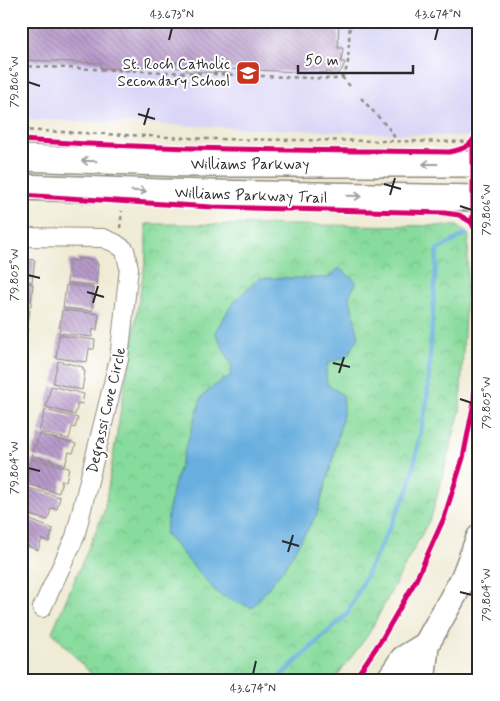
<svg xmlns="http://www.w3.org/2000/svg" width="500" height="701" viewBox="0 0 500 701" font-family="Mynerve,sans-serif">
	<style>
		.built { fill: #dad6f7 }
		.park { fill: url(#park-crowns); stroke: #598364 }
		.water { fill: #67afdf; stroke: #496d85 }
		.lines { fill: none; stroke-linecap: round; stroke-linejoin: round }
		.stream { stroke: #67afdf; stroke-width: 4.5 }
		.building { fill: url(#building-back-hatch) }
		.street-casing { stroke: #8e8b80; stroke-width: 20 }
		.secondary-casing { stroke: #8e8b80; stroke-width: 28 }
		.path { stroke: #8e8b80; stroke-width: 2.5; stroke-dasharray: 4 4; stroke-linecap: butt }
		.street { stroke: #fff; stroke-width: 18 }
		.secondary { stroke: #fff; stroke-width: 25 }
		.cycleway-casing { stroke: #fff; stroke-width: 8 }
		.cycleway { stroke: #d6006c; stroke-width: 5 }
		.oneway { stroke: #a0a0a0 }
		.ticks { fill: none; stroke: #2b2b2b; stroke-width: 2 }
		.labels { text-anchor: middle; stroke-width: 4; stroke-linejoin: round; paint-order: stroke }
		.poi-label { font-size: 15px; fill: #2b2b2b; stroke: #fff; text-anchor: end }
		.street-label { font-size: 15px; fill: #2b2b2b; stroke: #fff }
		.neatline { fill: none; stroke: #2b2b2b; stroke-width: 2 }
		.ticks-label { font-size: 12px; text-anchor: middle; fill: #2b2b2b }
	</style>
	<defs>
		<pattern id="park-crowns" width="20" height="18" patternUnits="userSpaceOnUse" patternTransform="scale(1.25)"><rect width="20" height="18" fill="#87db9c"/><path d="M2 6a3 3 0 1 1 6 0M12 15a3 3 0 1 1 6 0" fill="none" stroke="#75bc87"/></pattern>
		<pattern id="building-back-hatch" width="6" height="6" patternUnits="userSpaceOnUse" patternTransform="scale(1.25)"><rect width="6" height="6" fill="#b89acb"/><path d="M-1 5l2 2M0 0l6 6M5-1l2 2" fill="none" stroke="#967ea5"/></pattern>
	</defs>
	<rect width="100%" height="100%" fill="#fff"/>
	<filter id="ink" filterUnits="userSpaceOnUse"><feTurbulence type="fractalNoise" baseFrequency=".02" numOctaves="2"/><feDisplacementMap in="SourceGraphic" scale="10" xChannelSelector="R" yChannelSelector="G"/><feConvolveMatrix kernelMatrix="1 2 1 2 8 2 1 2 1" color-interpolation-filters="sRGB"/></filter>
	<filter id="wash" filterUnits="userSpaceOnUse"><feTurbulence type="fractalNoise" baseFrequency=".0096" numOctaves="4" result="noise"/><feDisplacementMap in="SourceGraphic" scale="20" xChannelSelector="R" yChannelSelector="G"/><feGaussianBlur stdDeviation="1.12" result="paint"/><feColorMatrix in="noise" values="0 0 0 0 0 0 0 0 0 0 0 0 0 0 0 0 0 1.4 0 .05"/><feComposite in="paint" operator="in"/></filter>
	<g filter="url(#wash)">
		<rect width="100%" height="100%" fill="#f0ebd5"/>
		<path class="built" d="M 21,21 L 479,21 L 471,137 L 21,119 Z"/>
		<path class="park" d="M 146,224 L 458,226 L 469,235 L 460,411 L 432,515 L 368,635 L 334,680 L 97,680 L 52,632 L 104,512 L 146,257 Z"/>
		<path class="water" d="M 339,268 L 357,282 L 349,296 L 359,337 L 347,357 L 328,363 L 326,372 L 327,384 L 343,395 L 343,415 L 332,463 L 317,514 L 284,568 L 252,608 L 219,595 L 165,534 L 172,491 L 202,396 L 221,381 L 230,376 L 232,366 L 215,332 L 232,304 L 259,278 L 328,278 Z"/>
		<g class="lines">
			<path class="stream" d="M 276,680 L 347,614 L 409,488 L 427,402 L 437,250 L 466,234"/>
		</g>
		<g id="blocks">
			<path class="building" d="M 27,21 L 339,21 L 338,48 L 343,48 L 341,62 L 345,62 L 342,70 L 340,72 L 336,75 L 330,76 L 330,72 L 326,72 L 326,73 L 227,69 L 227,73 L 186,71 L 186,68 L 176,68 L 176,61 L 175,67 L 152,66 L 152,60 L 151,60 L 151,67 L 140,66 L 139,69 L 101,68 L 101,63 L 22,60 L 23,35 L 27,35 Z
				M 21,255 L 26,256 L 26,259 L 35,260 L 32,282 L 21,281 Z
				M 78,258 L 96,260 L 96,263 L 98,264 L 96,286 L 67,283 L 69,260 L 78,261 Z
				M 21,282 L 33,284 L 31,306 L 21,305 Z
				M 66,285 L 93,288 L 92,311 L 63,308 Z
				M 21,309 L 30,310 L 27,333 L 21,332 Z
				M 62,310 L 99,314 L 97,330 L 93,329 L 92,337 L 59,333 Z
				M 21,333 L 26,334 L 23,357 L 21,356 Z
				M 59,335 L 95,340 L 94,349 L 89,349 L 87,362 L 56,358 Z
				M 58,361 L 83,367 L 83,370 L 85,371 L 82,390 L 53,383 Z
				M 51,386 L 84,394 L 82,404 L 78,403 L 75,415 L 46,407 Z
				M 45,410 L 78,418 L 75,428 L 72,427 L 69,439 L 39,432 Z
				M 39,434 L 76,444 L 73,453 L 69,452 L 65,465 L 33,456 L 33,454 L 32,454 L 34,445 L 36,446 Z
				M 32,459 L 69,468 L 66,481 L 62,480 L 59,493 L 26,484 Z
				M 25,487 L 60,497 L 57,509 L 51,508 L 48,520 L 21,513 L 21,501 Z
				M 21,516 L 53,529 L 49,542 L 42,539 L 38,550 L 21,544 Z
				M 475,671 L 479,673 L 479,680 L 470,680 Z"/>
		</g>
	</g>
	<g filter="url(#ink)">
		<use href="#blocks" fill-opacity="0" stroke="#8e8b80" stroke-width="1"/>
		<g class="lines">
			<defs>
				<path id="street" d="M 21,237 L 103,238 L 115,243 L 125,250 L 129,268 L 119,359 L 75,537 L 42,608"/>
				<path id="secondary" d="M 21,158 L 190,164 L 479,164
					M 21,187 L 161,192 L 479,198
					M 389,680 L 403,659 L 426,645
					M 419,680 L 423,674 L 426,645 L 463,579 L 479,538"/>
			</defs>
			<use href="#street" class="street-casing"/>
			<use href="#secondary" class="secondary-casing"/>
			<path class="path" d="M 21,39 L 23,39
				M 21,66 L 335,79 L 342,77 L 346,70 L 348,62 L 350,21
				M 342,77 L 350,86
				M 361,98 L 392,132 L 396,141
				M 21,130 L 125,135 L 210,139 L 472,142
				M 120,228 L 122,211
				M 477,628 L 479,629"/>
			<use href="#street" class="street"/>
			<use href="#secondary" class="secondary"/>
			<defs>
				<path id="cycleway" d="M 21,140 C 164,150 306,150 449,152 C 466,149 473,145 479,128
					M 471,144 L 473,146 L 473,216 L 471,222 L 477,233 L 479,243
					M 21,195 L 211,207 L 445,213 L 459,215 L 471,222 L 479,223
					M 354,680 L 382,639 L 416,580 L 444,518 L 463,458 L 474,402 L 477,345 L 479,275"/>
			</defs>
			<use href="#cycleway" class="cycleway-casing"/>
			<use href="#cycleway" class="cycleway"/>
		</g>
		<defs><path id="oneway-shaft" d="M-6 0H5M1.5-3L5.5 0L1.5 3" fill="none" stroke-width="1.6" stroke-linecap="round" stroke-linejoin="round" transform="scale(1.25)"/></defs>
		<g class="oneway">
			<use href="#oneway-shaft" transform="translate(89 161) rotate(-178)"/>
			<use href="#oneway-shaft" transform="translate(430 164) rotate(180)"/>
			<use href="#oneway-shaft" transform="translate(139 191) rotate(2)"/>
			<use href="#oneway-shaft" transform="translate(354 196) rotate(1)"/>
		</g>
	</g>
	<path class="ticks" d="M 169,40 L 172,28M 435,40 L 438,28M 28,82 L 40,86M 138,114 L 155,119M 144,125 L 149,108M 384,184 L 401,189M 390,195 L 395,178M 460,206 L 472,210M 28,275 L 40,278M 87,292 L 104,297M 93,303 L 98,286M 333,363 L 350,367M 339,373 L 344,357M 460,399 L 472,403M 28,468 L 40,471M 282,541 L 299,546M 288,552 L 293,535M 460,592 L 472,595M 253,674 L 256,661"/>
	<defs>
		<symbol id="school-square" viewBox="-11 -11 22 22"><rect x="-9" y="-9" width="18" height="18" rx="4" fill="#c8321e" stroke="#fff"/><path d="M0-5L7-2L0 1L-7-2ZM-4 1L0 2.5L4 1V4Q0 6-4 4Z" fill="#fff"/></symbol>
	</defs>
	<g fill-rule="evenodd">
		<use href="#school-square" x="234" y="59" width="28" height="28"/>
	</g>
	<g class="labels">
		<g class="poi-label">
			<text x="230" y="69">St. Roch Catholic<tspan x="230" dy="17">Secondary School</tspan></text>
		</g>
		<g class="street-label">
			<text x="250" y="169">Williams Parkway</text>
			<text transform="translate(251 195) rotate(2)" y="5">Williams Parkway Trail</text>
			<text transform="translate(106 410) rotate(-77)" y="5">Degrassi Cove Circle</text>
		</g>
	</g>
	<rect width="500" height="701" fill="none" stroke="#fff" stroke-width="55"/>
	<path d="M298 65v8h115v-8" fill="none" stroke="#2b2b2b" stroke-width="2.5"/>
	<text x="305" y="65" font-size="15" fill="#2b2b2b" stroke="#ffffff" stroke-width="4" paint-order="stroke">50 m</text>
	<rect x="28" y="28" width="444" height="646" class="neatline"/>
	<g class="ticks-label">
		<text x="172" y="18">43.673°N</text>
		<text x="438" y="18">43.674°N</text>
		<text transform="translate(14 82) rotate(-90)" y="4">79.806°W</text>
		<text transform="translate(486 210) rotate(-90)" y="4">79.806°W</text>
		<text transform="translate(14 275) rotate(-90)" y="4">79.805°W</text>
		<text transform="translate(486 403) rotate(-90)" y="4">79.805°W</text>
		<text transform="translate(14 468) rotate(-90)" y="4">79.804°W</text>
		<text transform="translate(486 595) rotate(-90)" y="4">79.804°W</text>
		<text x="253" y="692">43.674°N</text>
	</g>
</svg>
